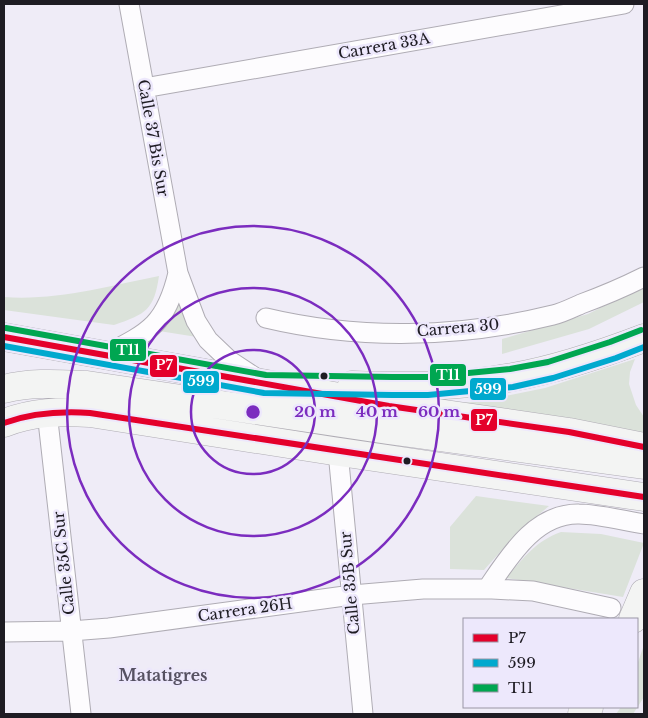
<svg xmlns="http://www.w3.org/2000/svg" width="648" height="718" viewBox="0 0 648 718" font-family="'Libre Baskerville',serif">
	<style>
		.green { fill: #dbe2da }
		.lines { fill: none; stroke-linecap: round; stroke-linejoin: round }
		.street-casing { stroke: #afacb4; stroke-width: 21 }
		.secondary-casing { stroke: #afacb4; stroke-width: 29 }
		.street { stroke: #fdfcfe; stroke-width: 19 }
		.secondary { stroke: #f3f4f3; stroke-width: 28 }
		.bus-1-casing { stroke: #ede8fc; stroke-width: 10 }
		.bus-2-casing { stroke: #ede8fc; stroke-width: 10 }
		.bus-3-casing { stroke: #ede8fc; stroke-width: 10 }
		.bus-1 { stroke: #e4002b; stroke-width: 6 }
		.bus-2 { stroke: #00a9ce; stroke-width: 6 }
		.bus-3 { stroke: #00a651; stroke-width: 6 }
		.ring { fill: none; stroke: #7b2cbf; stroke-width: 2.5 }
		.bus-dot { fill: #1e1c23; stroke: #ede8fc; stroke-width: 2 }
		.labels { text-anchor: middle; stroke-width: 5; stroke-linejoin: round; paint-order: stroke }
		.street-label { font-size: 15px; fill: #1e1c23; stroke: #ede8fc }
		.neighbourhood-label { font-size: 16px; font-weight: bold; fill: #565162; stroke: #ede8fc }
		.centre { fill: #7b2cbf; stroke: #ede8fc; stroke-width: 2.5 }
		.ring-label { font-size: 15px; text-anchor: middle; font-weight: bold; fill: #7b2cbf; stroke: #ede8fc; stroke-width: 5; stroke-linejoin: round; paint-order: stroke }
		.line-badge { stroke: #ede8fc; stroke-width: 2 }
		.badge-label { font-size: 14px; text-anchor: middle; font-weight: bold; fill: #fff }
	</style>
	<rect width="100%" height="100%" fill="#efecf7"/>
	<path class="green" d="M 159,276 C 154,310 146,314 114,325 L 4,310 L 4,297 C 55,301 109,286 159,276 Z
		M 644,286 L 644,302 L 589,329 L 502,354 L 502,339 L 588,314 Z
		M 179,302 L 188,324 L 197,337 L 159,331 L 170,321 Z
		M 635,359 L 630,372 L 629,384 L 636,405 L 644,417 L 644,438 L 443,405 L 480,401 L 545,388 Z
		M 476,496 L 549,506 L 518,532 L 484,570 L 450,569 L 450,527 Z
		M 561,532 L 601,534 L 644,543 L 623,597 L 506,578 C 524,558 534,542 561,532 Z
		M 644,645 L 644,697 L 633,714 L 616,714 L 621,707 L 637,707 L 637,665 Z"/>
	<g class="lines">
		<defs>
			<path id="street" d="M 129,4 L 178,273 L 196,321 L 208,340 L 230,361 L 256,378
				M 144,88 L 624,4
				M 266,318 C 358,340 460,338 553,315 C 562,313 572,308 581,304 C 603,296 624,287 644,277
				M 105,355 C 150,332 166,324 178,273
				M 47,412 L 81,714
				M 338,452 L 363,714
				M 487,589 C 509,557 535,513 579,514 C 598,514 625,521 644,524
				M 4,632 L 71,631 L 109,628 L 352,595 L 423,589 L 492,589 L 533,591 L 611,608"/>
			<path id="secondary" d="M 4,337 L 389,406 L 569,432 L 644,447
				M 352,385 C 405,387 460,387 513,377 C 558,369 602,354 644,338
				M 4,389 C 31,382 59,384 87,385 L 388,430 L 644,465
				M 4,423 C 32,412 60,411 90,413 L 333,451 L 644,497
				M 633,619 L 644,593
				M 582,714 L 589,707"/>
		</defs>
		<use href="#street" class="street-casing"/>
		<use href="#secondary" class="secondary-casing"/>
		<use href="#street" class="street"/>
		<use href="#secondary" class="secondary"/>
		<defs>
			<path id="bus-1" d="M 4,337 L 389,406 L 569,432 L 644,447
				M 4,423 C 32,413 60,411 90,413 L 644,497"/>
			<path id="bus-2" d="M 4,346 L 264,393 L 392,395 L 428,395 L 513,387 L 553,378 L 616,358 L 644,347"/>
			<path id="bus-3" d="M 6,328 L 266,375 L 392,377 L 427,377 L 510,369 L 548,362 L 610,342 L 641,330"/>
		</defs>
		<use href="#bus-1" class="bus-1-casing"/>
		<use href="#bus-2" class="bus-2-casing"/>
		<use href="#bus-3" class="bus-3-casing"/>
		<use href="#bus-1" class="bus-1"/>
		<use href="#bus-2" class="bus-2"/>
		<use href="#bus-3" class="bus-3"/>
	</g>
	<g class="ring">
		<circle cx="253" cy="412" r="62"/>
		<circle cx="253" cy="412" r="124"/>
		<circle cx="253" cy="412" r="186"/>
	</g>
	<g class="bus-dot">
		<circle cx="324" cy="376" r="4.5"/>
		<circle cx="407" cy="461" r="4.5"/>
	</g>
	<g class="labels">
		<g class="street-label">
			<text transform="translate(384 46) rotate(-10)" y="5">Carrera 33A</text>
			<text transform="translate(153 138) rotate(80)" y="5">Calle 37 Bis Sur</text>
			<text transform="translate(458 328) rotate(-5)" y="5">Carrera 30</text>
			<text transform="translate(64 563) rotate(-96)" y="5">Calle 35C Sur</text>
			<text transform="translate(350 583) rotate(-95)" y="5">Calle 35B Sur</text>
			<text transform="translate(245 610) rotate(-8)" y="5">Carrera 26H</text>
		</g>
		<g class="neighbourhood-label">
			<text x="163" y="681">Matatigres</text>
		</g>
	</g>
	<circle cx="253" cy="412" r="8" class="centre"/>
	<g class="ring-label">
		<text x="315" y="417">20 m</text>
		<text x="377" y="417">40 m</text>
		<text x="439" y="417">60 m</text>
	</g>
	<g class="line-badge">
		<rect x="109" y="338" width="38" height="24" rx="5" fill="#00a651"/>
		<rect x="149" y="354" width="29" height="24" rx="5" fill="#e4002b"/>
		<rect x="429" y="363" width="38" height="24" rx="5" fill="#00a651"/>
		<rect x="182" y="370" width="38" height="24" rx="5" fill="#00a9ce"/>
		<rect x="469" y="377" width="38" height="24" rx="5" fill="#00a9ce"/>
		<rect x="470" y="408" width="28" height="24" rx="5" fill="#e4002b"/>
	</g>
	<g class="badge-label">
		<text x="128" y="355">T11</text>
		<text x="164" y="370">P7</text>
		<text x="448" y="380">T11</text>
		<text x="201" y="386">599</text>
		<text x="488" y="394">599</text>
		<text x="484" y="425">P7</text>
	</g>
	<rect width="648" height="718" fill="none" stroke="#1e1c23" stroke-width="10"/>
	<rect x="463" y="618" width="175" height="90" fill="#ede8fc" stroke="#9a96a5"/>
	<rect x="473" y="634" width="25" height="8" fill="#e4002b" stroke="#9a96a5"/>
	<text x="508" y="643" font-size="15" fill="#1e1c23">P7</text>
	<rect x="473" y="659" width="25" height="8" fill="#00a9ce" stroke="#9a96a5"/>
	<text x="508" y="668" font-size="15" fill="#1e1c23">599</text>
	<rect x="473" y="684" width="25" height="8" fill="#00a651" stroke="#9a96a5"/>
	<text x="508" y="693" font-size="15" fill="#1e1c23">T11</text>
</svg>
